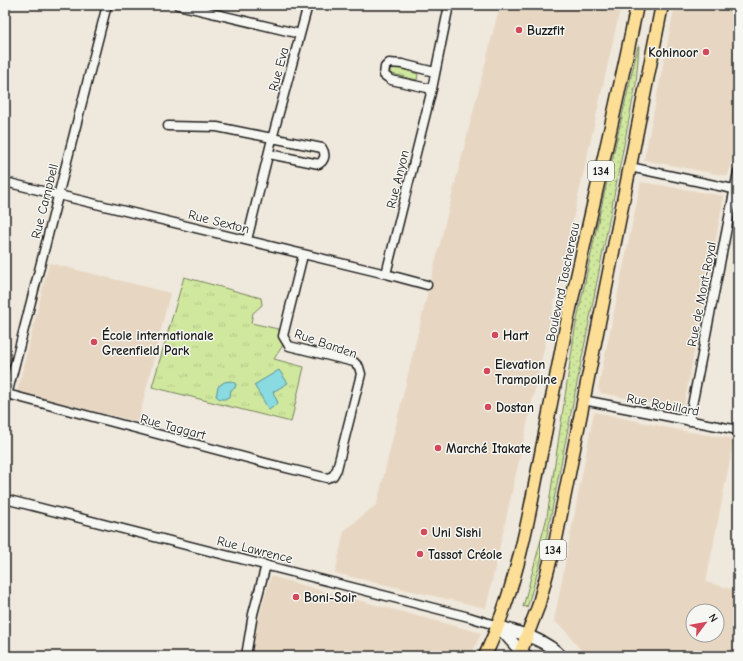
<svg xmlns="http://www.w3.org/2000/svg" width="743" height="661" viewBox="0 0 743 661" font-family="'Comic Neue',sans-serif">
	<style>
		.built { fill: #e7d7c2; fill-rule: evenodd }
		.grass { fill: url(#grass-dots); stroke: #76825d }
		.park { fill: url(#park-tufts); stroke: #76825d }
		.water { fill: #89dae1; stroke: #5d8e92 }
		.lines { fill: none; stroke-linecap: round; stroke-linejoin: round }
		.minor-casing { stroke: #1c1c1c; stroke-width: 11 }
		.secondary-casing { stroke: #1c1c1c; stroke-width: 14 }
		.primary-casing { stroke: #1c1c1c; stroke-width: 15 }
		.minor { stroke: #f6f6f2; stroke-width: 8 }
		.secondary { stroke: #f6f6f2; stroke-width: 11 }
		.primary { stroke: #fdde96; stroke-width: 12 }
		.poi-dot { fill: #d1495b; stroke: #f6f6f2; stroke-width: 1.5 }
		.labels { text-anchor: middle; stroke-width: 3; stroke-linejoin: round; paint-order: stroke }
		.shield { fill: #f6f6f2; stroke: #5d5d5c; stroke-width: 1 }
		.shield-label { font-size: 12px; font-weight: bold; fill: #1c1c1c }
		.poi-label { font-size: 13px; font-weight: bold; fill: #1c1c1c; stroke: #f6f6f2; text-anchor: start }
		.street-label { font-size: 13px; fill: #1c1c1c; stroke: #f6f6f2 }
	</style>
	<defs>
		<pattern id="grass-dots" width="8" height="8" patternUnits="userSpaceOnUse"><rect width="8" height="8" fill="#d0e89e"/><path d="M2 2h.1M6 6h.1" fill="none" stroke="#b2c688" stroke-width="1.8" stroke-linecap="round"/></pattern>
		<pattern id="park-tufts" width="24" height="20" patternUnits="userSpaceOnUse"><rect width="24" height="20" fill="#d0e89e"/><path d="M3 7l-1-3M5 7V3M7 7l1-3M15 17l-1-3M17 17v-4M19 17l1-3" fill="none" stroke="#b2c688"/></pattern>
	</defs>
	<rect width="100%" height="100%" fill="#efe8dc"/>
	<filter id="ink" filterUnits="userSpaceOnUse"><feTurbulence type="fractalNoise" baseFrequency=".025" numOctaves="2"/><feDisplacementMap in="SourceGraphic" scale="8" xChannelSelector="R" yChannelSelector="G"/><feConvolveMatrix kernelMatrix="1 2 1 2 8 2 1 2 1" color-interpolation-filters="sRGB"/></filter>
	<g filter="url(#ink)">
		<path class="built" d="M 500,5 L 621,5 L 486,608 L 335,573 L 344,531 L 377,504 L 429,287 Z
			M 675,5 L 738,5 L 738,125 L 728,176 L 644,160 Z
			M 641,182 L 724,196 L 684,405 L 679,408 L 601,393 L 598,389 Z
			M 49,263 L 170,293 L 138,422 L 17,392 Z
			M 594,412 L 683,431 L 734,439 L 706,582 L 738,591 L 738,656 L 585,656 L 566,631 L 554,621 ZM 693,611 L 717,611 L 717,635 L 693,635 Z
			M 271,576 L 294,583 L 481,633 L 471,656 L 247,656 Z"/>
		<path class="grass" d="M 638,46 L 639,46 L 636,84 L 544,550 L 527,608 L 526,606 L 523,607 L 547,517 L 575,329 L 599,217 Z"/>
		<path class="park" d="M 395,67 L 418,74 L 417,80 L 392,74 L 390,70 Z
			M 184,277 L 261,298 L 262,305 L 253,313 L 251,323 L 278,329 L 285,342 L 274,359 L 304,367 L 291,422 L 152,387 Z"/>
		<path class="water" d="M 279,370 L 288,383 L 273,392 L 278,403 L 269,410 L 254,385 Z
			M 231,381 L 236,384 L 235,388 L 231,390 L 230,396 L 225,399 L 220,399 L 216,396 L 218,387 L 224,382 Z"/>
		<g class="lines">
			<defs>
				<path id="minor" d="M 178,5 L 300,34
					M 432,89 L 391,80 L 384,75 L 385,67 L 389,63 L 402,64 L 435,72
					M 168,126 L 217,127 L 322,148 C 326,154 325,160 319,164 L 269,154
					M 630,167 L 738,190
					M 5,182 L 386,274 L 427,285
					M 247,240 L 272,139 L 308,5
					M 386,274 L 432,89 L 449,5
					M 7,394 L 266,463 L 327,478 L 333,476 L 337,469 L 361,374 L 359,367 L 354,362 L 289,346 L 283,336 L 303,255
					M 583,400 L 738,430
					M 5,403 L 107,5
					M 689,421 L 738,172
					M 5,499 L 469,617 L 498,626
					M 246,656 L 253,614 L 266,565"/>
				<path id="secondary" d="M 498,626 C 519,633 545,639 561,656
					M 499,627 L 521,652 L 527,656"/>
				<path id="primary" d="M 485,656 C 513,596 526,533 538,469 C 547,425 555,381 564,337 C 587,226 615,116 637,5
					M 519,656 L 538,607 L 556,539 L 662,5"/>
			</defs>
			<use href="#minor" class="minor-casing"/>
			<use href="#secondary" class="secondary-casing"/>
			<use href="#primary" class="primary-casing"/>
			<use href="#minor" class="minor"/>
			<use href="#secondary" class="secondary"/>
			<use href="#primary" class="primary"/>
		</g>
	</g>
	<g class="poi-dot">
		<circle cx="519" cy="30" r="4"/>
		<circle cx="706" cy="52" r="4"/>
		<circle cx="495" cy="335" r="4"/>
		<circle cx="94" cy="342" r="4"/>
		<circle cx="487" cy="371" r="4"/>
		<circle cx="488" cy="407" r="4"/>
		<circle cx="438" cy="448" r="4"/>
		<circle cx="424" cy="532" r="4"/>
		<circle cx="420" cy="554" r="4"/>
		<circle cx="296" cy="597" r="4"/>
	</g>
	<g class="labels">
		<g class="shield">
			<rect x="588" y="161" width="26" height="20" rx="3"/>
			<rect x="540" y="540" width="26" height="20" rx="3"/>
		</g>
		<g class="shield-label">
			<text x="601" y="175">134</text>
			<text x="553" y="554">134</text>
		</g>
		<g class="poi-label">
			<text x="527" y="35">Buzzfit</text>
			<text x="698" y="57" text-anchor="end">Kohinoor</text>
			<text x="102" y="340">École internationale<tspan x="102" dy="15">Greenfield Park</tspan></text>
			<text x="503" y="340">Hart</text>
			<text x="495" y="369">Elevation<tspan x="495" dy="15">Trampoline</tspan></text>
			<text x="496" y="412">Dostan</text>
			<text x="446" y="453">Marché Itakate</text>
			<text x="432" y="537">Uni Sishi</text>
			<text x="428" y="559">Tassot Créole</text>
			<text x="304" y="602">Boni-Soir</text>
		</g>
		<g class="street-label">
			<text transform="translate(278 69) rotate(-75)" y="5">Rue Eva</text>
			<text transform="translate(397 179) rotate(-76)" y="5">Rue Anyon</text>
			<text transform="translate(44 201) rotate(-76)" y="5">Rue Campbell</text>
			<text transform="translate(219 221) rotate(14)" y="5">Rue Sexton</text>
			<text transform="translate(562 282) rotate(-78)" y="5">Boulevard Taschereau</text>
			<text transform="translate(701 294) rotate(-79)" y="5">Rue de Mont-Royal</text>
			<text transform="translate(326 343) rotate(19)" y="5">Rue Barden</text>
			<text transform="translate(663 404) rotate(11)" y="5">Rue Robillard</text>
			<text transform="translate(173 426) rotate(15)" y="5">Rue Taggart</text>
			<text transform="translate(255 549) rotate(14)" y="5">Rue Lawrence</text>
		</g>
	</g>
	<rect width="743" height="661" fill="none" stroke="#f6f6f2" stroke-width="20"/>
	<rect x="10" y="10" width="723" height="641" fill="none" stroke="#1c1c1c" stroke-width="1.5" filter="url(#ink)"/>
	<g transform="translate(705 623) rotate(58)"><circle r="19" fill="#f6f6f2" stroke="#9f9f9c"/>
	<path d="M0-3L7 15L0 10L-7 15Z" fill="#d1495b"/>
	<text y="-6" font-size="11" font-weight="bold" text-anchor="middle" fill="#1c1c1c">N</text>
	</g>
</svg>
